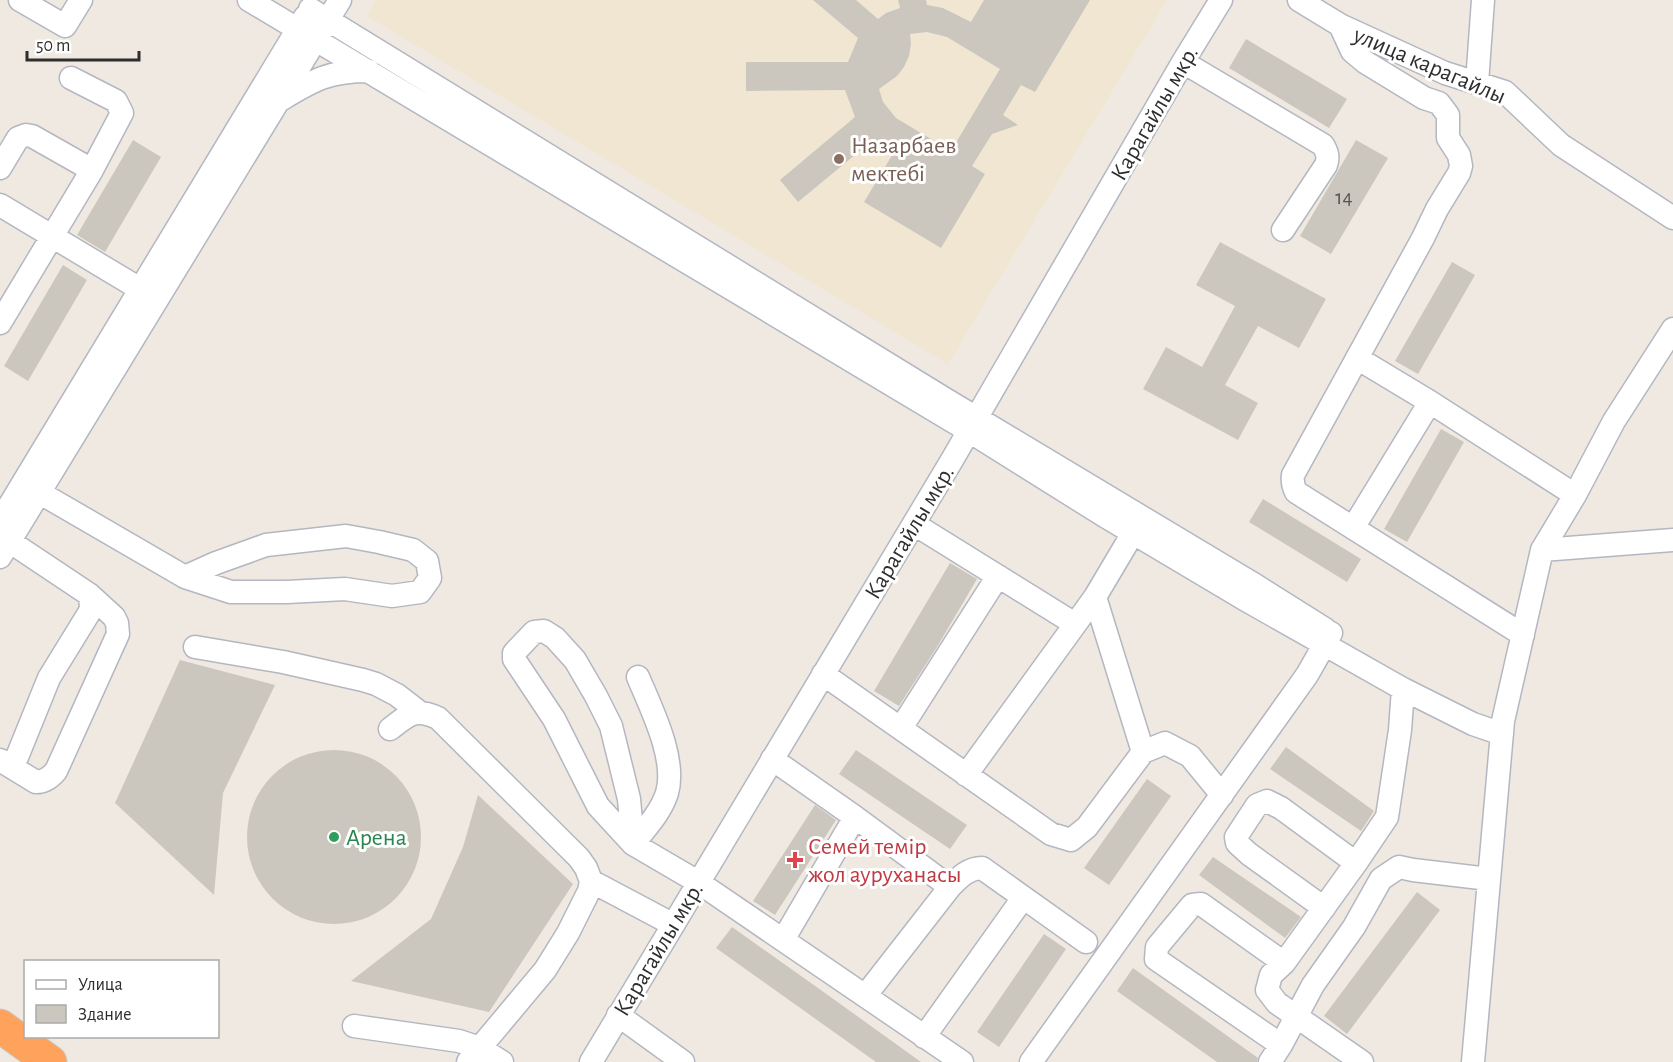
<svg xmlns="http://www.w3.org/2000/svg" width="1673" height="1062" viewBox="0 0 1673 1062" font-family="'Alegreya Sans',sans-serif">
	<style>
		.education { fill: #f0e6d1 }
		.building { fill: #cbc7bf; fill-rule: evenodd }
		.lines { fill: none; stroke-linecap: round; stroke-linejoin: round }
		.minor-casing { stroke: #b4b7c1; stroke-width: 25 }
		.highway-casing { stroke: #c9c9c9; stroke-width: 35 }
		.minor { stroke: #fff; stroke-width: 22 }
		.highway { stroke: #ffa35c; stroke-width: 33 }
		.education-dot { fill: #8d6e63; stroke: #fff; stroke-width: 2 }
		.leisure-dot { fill: #2e9e5b; stroke: #fff; stroke-width: 2 }
		.health-dot { fill: #e0444e; stroke: #fff; stroke-width: 2 }
		.labels { text-anchor: middle; stroke-width: 6; stroke-linejoin: round; paint-order: stroke }
		.number-label { font-size: 21px; fill: #555452 }
		.street-label { font-size: 24px; fill: #2e2e2e; stroke: #fff }
		.education-label { font-size: 24px; fill: #785e54; stroke: #fff; text-anchor: start }
		.leisure-label { font-size: 24px; fill: #27864d; stroke: #fff; text-anchor: start }
		.health-label { font-size: 24px; fill: #be3a42; stroke: #fff; text-anchor: start }
	</style>
	<rect width="100%" height="100%" fill="#efe9e1"/>
	<path class="education" d="M 376,0 L 1167,0 L 948,364 L 367,16 Z"/>
	<path class="building" d="M 813,0 L 856,0 L 878,19 L 886,13 L 900,8 L 898,0 L 926,0 L 927,5 L 943,8 L 971,22 L 984,0 L 1090,0 L 1035,92 L 1021,85 L 1003,115 L 1018,125 L 992,134 L 972,166 L 985,174 L 941,248 L 864,202 L 894,152 L 873,140 L 798,202 L 780,180 L 855,117 L 845,90 L 746,91 L 746,62 L 848,62 L 858,38 ZM 927,32 L 947,37 L 1000,69 L 951,151 L 896,118 L 883,102 L 879,89 L 897,76 L 904,67 L 909,56 L 911,44 L 910,34 Z
		M 1246,39 L 1347,99 L 1329,128 L 1229,68 Z
		M 133,140 L 161,157 L 105,252 L 77,235 Z
		M 1356,140 L 1388,158 L 1331,254 L 1300,236 Z
		M 1220,242 L 1326,299 L 1299,348 L 1258,326 L 1225,385 L 1258,403 L 1238,440 L 1143,389 L 1166,347 L 1202,367 L 1235,306 L 1196,285 Z
		M 1452,262 L 1475,275 L 1418,374 L 1395,361 Z
		M 63,265 L 87,280 L 28,381 L 4,366 Z
		M 1441,429 L 1464,442 L 1407,542 L 1384,529 Z
		M 1263,499 L 1361,559 L 1347,582 L 1249,522 Z
		M 950,563 L 977,579 L 937,647 L 899,706 L 874,691 Z
		M 180,660 L 275,685 L 223,793 L 214,895 L 115,803 Z
		M 1286,747 L 1374,811 L 1361,831 L 1270,769 Z
		M 856,750 L 967,825 L 950,849 L 839,774 Z
		M247 837a87 87 0 1 1 174 0a87 87 0 1 1-174 0Z
		M 1147,779 L 1171,796 L 1109,885 L 1084,868 Z
		M 478,795 L 573,884 L 489,1012 L 351,981 L 431,919 L 463,847 Z
		M 815,805 L 836,820 L 775,915 L 753,901 Z
		M 1213,857 L 1301,917 L 1285,938 L 1199,875 Z
		M 1417,892 L 1440,910 L 1347,1034 L 1324,1016 Z
		M 732,927 L 825,993 L 921,1062 L 876,1062 L 716,948 Z
		M 1044,934 L 1066,949 L 999,1047 L 977,1032 Z
		M 1133,968 L 1258,1058 L 1257,1062 L 1217,1062 L 1117,991 Z"/>
	<g class="lines">
		<defs>
			<path id="minor" d="M 20,0 L 65,26 L 81,0
				M 249,0 L 969,431 L 1103,515 L 1246,600 L 1403,689 L 1473,724 L 1502,734
				M 1299,0 L 1340,25 L 1445,73 L 1505,92 L 1561,145 L 1673,218
				M 310,9 L 945,399 L 1255,585 L 1325,629
				M 1340,25 L 1352,51 L 1365,62 L 1424,98 L 1439,103 L 1448,115 L 1448,138 L 1459,155 L 1461,166 L 1459,173 L 1437,209 L 1423,238 L 1293,475 C 1292,481 1293,486 1296,492 L 1523,635
				M 1183,62 L 1323,145 C 1327,152 1329,157 1326,165 L 1283,230
				M 1477,83 L 1483,0
				M 282,99 C 315,79 330,71 369,71
				M 0,168 L 18,138 L 26,135 L 32,136 L 92,170 L 122,113 L 116,101 L 71,78
				M 0,205 L 140,289
				M 0,323 L 92,170
				M 1357,358 L 1430,402 L 1575,495
				M 23,483 L 185,577 L 231,592 L 287,592 L 345,589 L 392,596 L 420,592 L 430,578 L 427,561 L 413,550 L 379,542 L 346,536 L 266,545 L 216,563 L 185,577
				M 0,521 L 305,17
				M 914,524 L 1075,624
				M 1353,528 L 1430,402
				M 0,535 L 90,595 L 114,617 L 117,623 L 118,634 L 56,771 C 50,778 44,782 36,782 L 0,760
				M 1542,550 L 1673,540
				M 0,557 L 340,0
				M 195,647 L 283,662 L 363,680 L 376,684 L 397,695 L 419,712
				M 823,674 L 1051,834 L 1071,840 L 1087,827 L 1143,752 L 1095,597
				M 901,728 L 998,576
				M 390,729 C 408,715 415,707 438,718 L 579,858 L 586,868 L 591,881 L 589,891 L 568,933 L 545,970 L 468,1062
				M 1143,752 L 1165,743 L 1190,756 L 1222,795
				M 772,759 L 855,817 L 950,887
				M 9,765 L 17,757 L 49,678 L 89,613 L 91,608 L 90,595
				M 966,775 L 1095,597 L 1133,533
				M 633,844 L 629,799 L 611,726 L 596,696 L 575,660 L 555,638 L 544,631 L 534,632 L 514,653 L 514,659 L 554,719 L 598,806 L 633,844 L 698,882 L 962,1062
				M 633,844 C 646,828 661,812 667,793 C 677,759 651,708 638,677
				M 591,881 L 672,924
				M 1324,908 L 1249,854 L 1237,843 L 1236,837 L 1257,805 L 1267,801 L 1281,808 L 1356,863
				M 783,940 L 855,817
				M 865,996 L 950,887 C 959,878 968,868 982,868 L 1086,942
				M 618,1015 L 683,1062
				M 354,1026 L 459,1041 L 480,1048 L 502,1062
				M 924,1037 L 1023,898
				M 1281,1045 L 1156,959 L 1157,947 L 1192,905 L 1201,904 L 1284,963
				M 591,1062 L 952,460 L 1183,62 L 1221,0
				M 1031,1062 L 1307,675 L 1331,633
				M 1270,1062 L 1281,1045 L 1313,985 L 1354,927 L 1381,879 L 1399,867 L 1413,870 L 1489,879
				M 1362,1062 L 1277,1003 L 1267,990 L 1271,975 L 1284,963 L 1356,863 L 1387,817 L 1400,730 L 1403,689
				M 1473,1062 L 1503,721 L 1542,550 L 1575,495 L 1614,421 L 1673,329"/>
			<path id="highway" d="M 0,1026 L 50,1062"/>
		</defs>
		<use href="#minor" class="minor-casing"/>
		<use href="#highway" class="highway-casing"/>
		<use href="#minor" class="minor"/>
		<use href="#highway" class="highway"/>
	</g>
	<circle class="education-dot" cx="839" cy="159" r="6"/>
	<circle class="leisure-dot" cx="334" cy="837" r="6"/>
	<path class="health-dot" d="M792 851h6v6h6v6h-6v6h-6v-6h-6v-6h6z"/>
	<g class="labels">
		<g class="number-label">
			<text x="1344" y="204">14</text>
		</g>
		<g class="street-label">
			<text transform="translate(1430 65) rotate(23)" y="8">улица карагайлы</text>
			<text transform="translate(1154 113) rotate(-60)" y="8">Карагайлы мкр.</text>
			<text transform="translate(909 532) rotate(-59)" y="8">Карагайлы мкр.</text>
			<text transform="translate(658 949) rotate(-59)" y="8">Карагайлы мкр.</text>
		</g>
		<g class="education-label">
			<text x="851" y="153">Назарбаев<tspan x="851" dy="28">мектебі</tspan></text>
		</g>
		<g class="leisure-label">
			<text x="346" y="845">Арена</text>
		</g>
		<g class="health-label">
			<text x="808" y="854">Семей темір<tspan x="808" dy="28">жол ауруханасы</tspan></text>
		</g>
	</g>
	<rect x="24" y="960" width="195" height="78" fill="#ffffff" stroke="#ababab" stroke-width="1.5"/>
	<rect x="36" y="980" width="30" height="9" fill="#ffffff" stroke="#ababab" stroke-width="1.5"/>
	<text x="78" y="990" font-size="18" fill="#2e2e2e">Улица</text>
	<rect x="36" y="1005" width="30" height="18" fill="#cbc7bf" stroke="#ababab" stroke-width="1.5"/>
	<text x="78" y="1020" font-size="18" fill="#2e2e2e">Здание</text>
	<path d="M27 51v9h112v-9" fill="none" stroke="#2e2e2e" stroke-width="3"/>
	<text x="36" y="51" font-size="18" fill="#2e2e2e" stroke="#ffffff" stroke-width="4.5" paint-order="stroke">50 m</text>
</svg>
